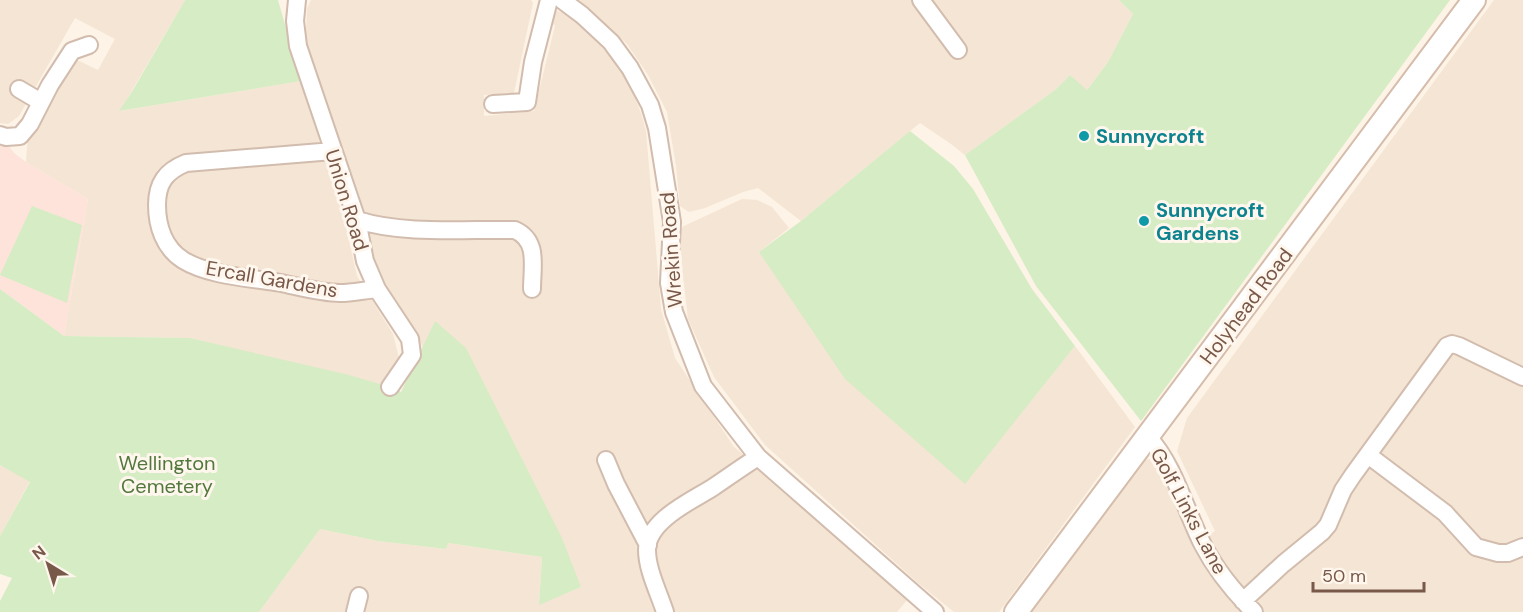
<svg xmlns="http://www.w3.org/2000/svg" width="1523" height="612" viewBox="0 0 1523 612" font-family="'DM Sans',sans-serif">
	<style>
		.residential { fill: #f5e5d4 }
		.commercial { fill: #fee3da }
		.green { fill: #d6ecc4 }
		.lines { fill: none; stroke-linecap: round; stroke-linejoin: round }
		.street-casing { stroke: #d2bcae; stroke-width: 20 }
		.secondary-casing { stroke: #d5bcab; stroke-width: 26 }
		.street { stroke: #fff; stroke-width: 16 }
		.secondary { stroke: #fff; stroke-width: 22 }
		.culture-dot { fill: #0f9aa8; stroke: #fff7ed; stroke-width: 2 }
		.labels { text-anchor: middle; stroke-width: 6; stroke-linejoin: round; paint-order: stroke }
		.culture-label { font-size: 20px; font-weight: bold; fill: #0d838f; stroke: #fff7ed; text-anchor: start }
		.street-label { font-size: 20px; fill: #785849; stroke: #fff7ed }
		.park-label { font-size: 20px; fill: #52783e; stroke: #fff7ed }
	</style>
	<rect width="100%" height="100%" fill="#fdf3e6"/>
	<path class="residential" d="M 0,0 L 185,0 L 120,111 L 301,81 L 345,223 L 357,276 L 393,334 L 399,358 L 383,385 L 190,338 L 64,336 L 88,199 L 26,162 L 28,135 L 73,58 L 98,70 L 115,39 L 75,18 L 19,116 L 8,124 L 0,123 Z
		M 311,0 L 531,0 L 533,3 L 514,93 L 484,95 L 484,116 L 534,111 L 555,26 L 548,17 L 554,10 L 564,13 L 586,28 L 626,76 L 641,113 L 646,131 L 661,309 L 675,358 L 734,447 L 769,475 L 908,599 L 897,612 L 259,612 L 320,529 L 378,541 L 446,549 L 447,543 L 542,557 L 539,604 L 581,587 L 435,321 L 423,347 L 389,291 L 372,253 L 359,194 L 305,53 L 307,9 Z
		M 579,0 L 1119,0 L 1133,14 L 1108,62 L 1086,91 L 1070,75 L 1055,90 L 965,155 L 951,144 L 920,123 L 801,221 L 758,188 L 743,192 L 705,208 L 689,212 L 680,206 L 676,166 L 667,112 L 648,75 L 627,44 Z
		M 1494,0 L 1523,0 L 1523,612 L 1028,612 L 1145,460 L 1153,458 L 1160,470 L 1194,546 L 1215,531 L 1177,451 L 1187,418 Z
		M 742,199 L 757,200 L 772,207 L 789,228 L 759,252 L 965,483 L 1075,346 L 1135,427 L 999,612 L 954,612 L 918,583 L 765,445 L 714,377 L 688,319 L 678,231 L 684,226 Z
		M 0,465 L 30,481 L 0,536 Z"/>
	<path class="commercial" d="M 0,140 L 6,142 L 14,153 L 26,162 L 88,199 L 64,336 L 0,289 Z"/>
	<path class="green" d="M 185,0 L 278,0 L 301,81 L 119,111 L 133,90 Z
		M 1119,0 L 1450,0 L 1141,421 L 1036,286 L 965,155 L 1055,90 L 1070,75 L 1087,90 L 1108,62 L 1133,14 Z
		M 910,131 L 954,166 L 973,189 L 1032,289 L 1075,346 L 965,484 L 845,379 L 759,252 L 801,221 Z
		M 32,206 L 82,225 L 67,303 L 0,275 Z
		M 0,289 L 64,336 L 190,338 L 349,375 L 390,387 L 401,392 L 435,321 L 466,348 L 562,538 L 581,587 L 539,605 L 542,557 L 448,543 L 446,549 L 378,541 L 320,529 L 259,612 L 0,612 L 0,601 L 12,578 L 0,574 L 0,536 L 30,482 L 0,465 Z"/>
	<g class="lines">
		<defs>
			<path id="street" d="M 297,0 L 295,21 L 298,46 L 357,220 L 365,261 L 377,289 L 410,339 L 412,355 L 390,387
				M 562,0 L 582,15 L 611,42 L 630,68 L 650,105 L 657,128 L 672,222 L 669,283 L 674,312 L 703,386 L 758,457 L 935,612
				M 921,0 L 958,50
				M 19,89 L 41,102
				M 493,104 L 527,102 L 533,62 L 549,0
				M 0,135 L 6,137 L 20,136 L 30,124 L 50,85 L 72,51 L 89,45
				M 333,151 L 186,163 C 166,171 157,183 157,205 C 157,226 164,248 183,260 C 209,276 251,278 281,283 C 300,287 321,293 340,293 C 352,293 365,290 377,289
				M 357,220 C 405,235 464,229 515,230 C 539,241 532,266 532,289
				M 1148,437 C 1175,466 1185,510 1203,545 C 1216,570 1234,592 1254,612
				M 1368,455 L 1445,513 L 1476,547 L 1498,553 L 1508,553 L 1523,547
				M 606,460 L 616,484 L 648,545
				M 1243,601 L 1283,564 L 1322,532 L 1328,525 L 1343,490 L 1353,475 L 1447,346 L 1452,344 L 1459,346 L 1523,377
				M 355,612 L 359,596
				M 665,612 C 659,593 647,570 647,550 C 647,521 691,501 712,488 C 727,478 742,467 758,457"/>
			<path id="secondary" d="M 1016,612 L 1474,0"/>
		</defs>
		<use href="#street" class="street-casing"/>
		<use href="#secondary" class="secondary-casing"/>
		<use href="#street" class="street"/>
		<use href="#secondary" class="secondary"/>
	</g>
	<g class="culture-dot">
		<circle cx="1084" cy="136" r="6"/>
		<circle cx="1144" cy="221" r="6"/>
	</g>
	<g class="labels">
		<g class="culture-label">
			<text x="1096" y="143">Sunnycroft</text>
			<text x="1156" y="217">Sunnycroft<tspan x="1156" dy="23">Gardens</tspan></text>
		</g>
		<g class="street-label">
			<text transform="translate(347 200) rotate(73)" y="7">Union Road</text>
			<text transform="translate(671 250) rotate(-94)" y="7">Wrekin Road</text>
			<text transform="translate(272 279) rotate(10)" y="7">Ercall Gardens</text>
			<text transform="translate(1246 306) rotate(-53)" y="7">Holyhead Road</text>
			<text transform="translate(1189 511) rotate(62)" y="7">Golf Links Lane</text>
		</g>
		<g class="park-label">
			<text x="167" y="470">Wellington<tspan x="167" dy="23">Cemetery</tspan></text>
		</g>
	</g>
	<g transform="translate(48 564) rotate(322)" stroke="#fff7ed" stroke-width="4.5" paint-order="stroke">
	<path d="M0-4.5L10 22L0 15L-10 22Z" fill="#785849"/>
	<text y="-9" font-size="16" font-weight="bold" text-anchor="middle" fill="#785849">N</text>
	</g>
	<path d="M1313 582v9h111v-9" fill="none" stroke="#785849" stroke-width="3"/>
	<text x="1322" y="582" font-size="18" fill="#785849" stroke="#fff7ed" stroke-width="4.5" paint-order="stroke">50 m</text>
</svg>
